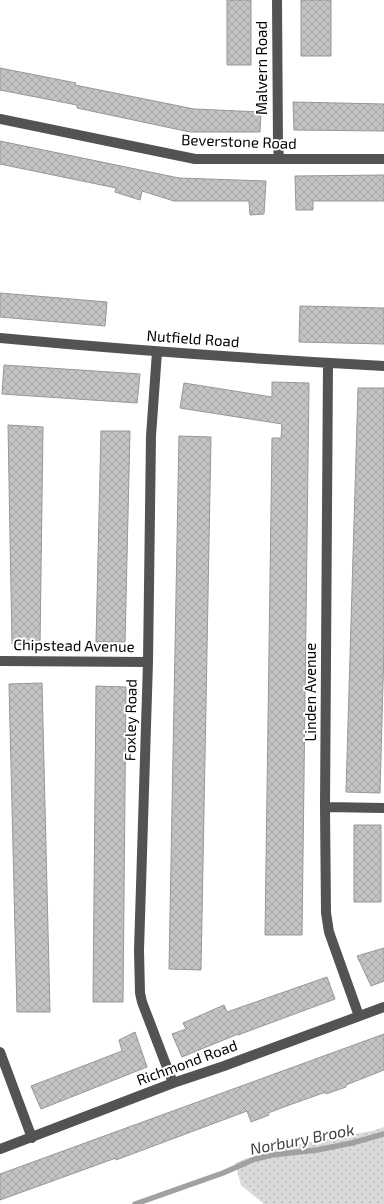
<svg xmlns="http://www.w3.org/2000/svg" width="384" height="1204" viewBox="0 0 384 1204" font-family="'Exo 2',sans-serif">
	<style>
		.park { fill: url(#park-dots) }
		.lines { fill: none; stroke-linecap: round; stroke-linejoin: round }
		.stream { stroke: #a1a1a1; stroke-width: 5.5 }
		.building { fill: url(#building-cross-hatch); stroke: #979797 }
		.minor { stroke: #535353; stroke-width: 10 }
		.labels { text-anchor: middle; stroke-width: 4; stroke-linejoin: round; paint-order: stroke }
		.street-label { font-size: 15px; fill: #000; stroke: #fff }
		.water-label { font-size: 16px; font-style: italic; fill: #424242; stroke: #fff }
	</style>
	<defs>
		<pattern id="park-dots" width="8" height="8" patternUnits="userSpaceOnUse"><rect width="8" height="8" fill="#dadada"/><path d="M2 2h.1M6 6h.1" fill="none" stroke="#b9b9b9" stroke-width="1.8" stroke-linecap="round"/></pattern>
		<pattern id="building-cross-hatch" width="8" height="8" patternUnits="userSpaceOnUse"><rect width="8" height="8" fill="#c3c3c3"/><path d="M0 0l8 8M0 8l8-8" fill="none" stroke="#a6a6a6"/></pattern>
	</defs>
	<rect width="100%" height="100%" fill="#fff"/>
	<path class="park" d="M 384,1127 L 384,1204 L 264,1204 L 241,1185 L 235,1163 L 268,1150 L 372,1131 Z"/>
	<g class="lines">
		<path class="stream" d="M 135,1204 L 223,1173 L 255,1159 L 272,1155 L 317,1150 L 352,1143 L 384,1134"/>
	</g>
	<path class="building" d="M 227,0 L 251,0 L 251,65 L 227,65 Z
		M 301,0 L 331,0 L 331,56 L 301,56 Z
		M 0,68 L 76,83 L 75,85 L 194,109 L 261,112 L 260,132 L 190,132 L 77,108 L 77,105 L 0,90 Z
		M 293,102 L 384,104 L 384,131 L 294,130 Z
		M 0,141 L 179,178 L 266,181 L 264,214 L 250,215 L 249,201 L 174,201 L 142,191 L 140,200 L 115,192 L 116,188 L 0,164 Z
		M 384,175 L 384,201 L 313,201 L 313,210 L 296,210 L 295,176 Z
		M 0,293 L 107,302 L 105,326 L 0,317 Z
		M 300,306 L 384,308 L 384,344 L 299,342 Z
		M 4,365 L 140,374 L 137,403 L 2,394 Z
		M 272,382 L 309,383 L 302,935 L 265,935 L 272,438 L 281,438 L 282,424 L 180,408 L 184,383 L 272,397 Z
		M 358,388 L 384,388 L 384,648 L 380,793 L 346,792 Z
		M 8,425 L 43,427 L 40,646 L 12,644 Z
		M 101,431 L 130,431 L 125,642 L 96,642 Z
		M 179,436 L 211,437 L 201,970 L 169,969 Z
		M 42,683 L 50,1012 L 17,1012 L 9,684 Z
		M 96,686 L 126,687 L 123,1002 L 93,1002 Z
		M 354,825 L 381,825 L 381,902 L 354,902 Z
		M 384,948 L 384,981 L 371,986 L 357,956 Z
		M 327,977 L 335,999 L 238,1035 L 238,1034 L 182,1057 L 172,1034 L 186,1029 L 183,1023 L 224,1005 L 227,1012 Z
		M 135,1032 L 147,1067 L 41,1109 L 31,1086 L 122,1051 L 119,1040 Z
		M 384,1034 L 384,1070 L 346,1085 L 346,1087 L 326,1094 L 326,1092 L 292,1104 L 268,1113 L 269,1115 L 251,1122 L 247,1111 L 116,1160 L 116,1158 L 0,1200 L 0,1174 Z"/>
	<g class="lines">
		<path class="minor" d="M 277,0 L 278,145 L 279,159
			M 0,119 L 195,159 L 384,159
			M 0,338 C 128,350 256,359 384,366
			M 157,352 L 151,436 L 148,662 L 139,950 L 140,993 L 142,1002 L 173,1083
			M 328,363 L 325,807 L 326,913 L 329,932 L 359,1016
			M 0,661 L 148,662
			M 325,807 L 384,808
			M 0,1052 L 32,1138
			M 0,1149 L 173,1083 L 224,1066 L 384,1007"/>
	</g>
	<g class="labels">
		<g class="street-label">
			<text transform="translate(262 68) rotate(-90)" y="5">Malvern Road</text>
			<text transform="translate(239 142) rotate(2)" y="5">Beverstone Road</text>
			<text transform="translate(193 339) rotate(4)" y="5">Nutfield Road</text>
			<text transform="translate(74 646) rotate(1)" y="5">Chipstead Avenue</text>
			<text transform="translate(311 692) rotate(-90)" y="5">Linden Avenue</text>
			<text transform="translate(131 720) rotate(-89)" y="5">Foxley Road</text>
			<text transform="translate(187 1063) rotate(-20)" y="5">Richmond Road</text>
		</g>
		<g class="water-label">
			<text transform="translate(302 1139) rotate(-11)" y="6">Norbury Brook</text>
		</g>
	</g>
</svg>
